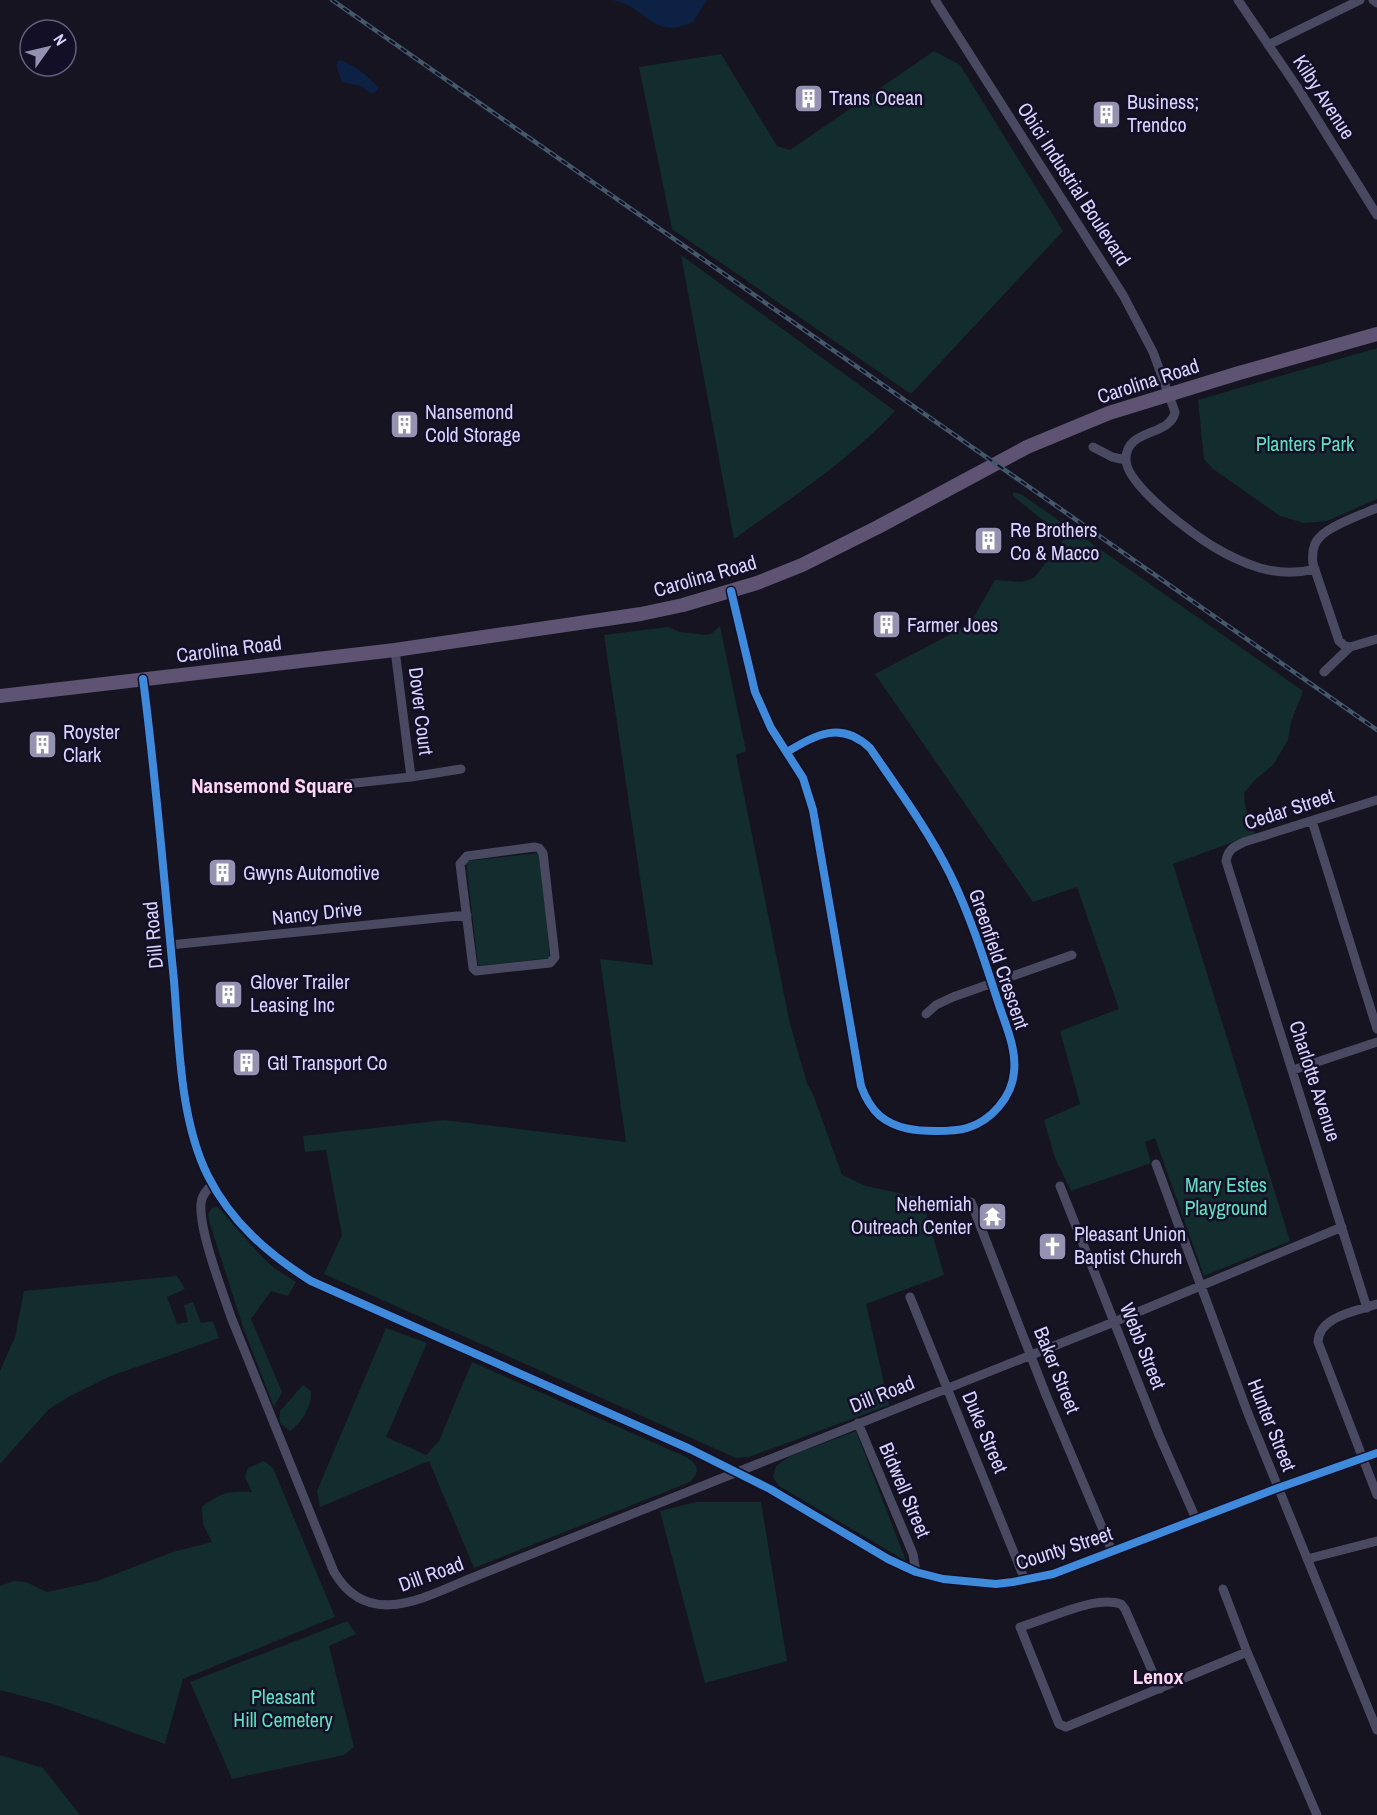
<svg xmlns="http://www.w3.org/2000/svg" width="1377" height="1815" viewBox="0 0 1377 1815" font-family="'Archivo Narrow',sans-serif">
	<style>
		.green { fill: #132c2d }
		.water { fill: #0d2144 }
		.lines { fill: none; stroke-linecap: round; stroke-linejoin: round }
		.minor { stroke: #4a4962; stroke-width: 9 }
		.tertiary { stroke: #4a4962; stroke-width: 10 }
		.primary { stroke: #5e5373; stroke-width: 14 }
		.rail-casing { stroke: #43596b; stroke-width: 4.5 }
		.rail { stroke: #130f26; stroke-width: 2; stroke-dasharray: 7; stroke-linecap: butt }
		.cycleway-casing { stroke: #130f26; stroke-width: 11 }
		.cycleway { stroke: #408adc; stroke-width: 8 }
		.labels { text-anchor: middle; stroke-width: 5; stroke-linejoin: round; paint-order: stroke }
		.street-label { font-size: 20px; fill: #d9d4ff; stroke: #130f26 }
		.poi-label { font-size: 20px; fill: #d9d4ff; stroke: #130f26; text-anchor: start }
		.park-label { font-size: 20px; fill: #5fe0c0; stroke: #130f26 }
		.neighbourhood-label { font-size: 21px; font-weight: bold; fill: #ffd6f0; stroke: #130f26 }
	</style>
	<rect width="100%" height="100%" fill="#161421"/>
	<path class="green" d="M 934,51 L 960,65 L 1063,231 L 911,394 L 672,229 L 639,67 L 721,54 L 777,146 L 790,150 Z
		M 681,255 L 895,411 C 848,461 790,499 734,539 Z
		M 1377,348 L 1377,499 L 1327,521 L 1304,523 L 1280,516 L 1213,469 L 1204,459 L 1198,400 Z
		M 1013,492 L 1021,494 L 1303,691 L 1291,722 L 1288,740 L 1273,765 L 1254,781 L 1244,793 L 1245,806 L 1255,834 L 1173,864 L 1290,1241 L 1204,1276 L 1155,1138 L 1145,1142 L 1151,1163 L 1071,1191 L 1055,1158 L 1044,1120 L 1080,1104 L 1060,1031 L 1119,1009 L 1077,887 L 1033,902 L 875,674 L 970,624 L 995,580 L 1022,582 L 1034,578 L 1065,538 L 1013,496 Z
		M 720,626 L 746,751 L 736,755 L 790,1024 L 807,1083 L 813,1094 L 842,1175 L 866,1186 L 922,1198 L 944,1275 L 866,1304 L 889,1405 L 749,1457 L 736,1458 L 324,1274 L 342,1235 L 326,1150 L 305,1152 L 303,1136 L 444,1120 L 626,1142 L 600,959 L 653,965 L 604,635 L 668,627 L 680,632 L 706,635 L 711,634 Z
		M 539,853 L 550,958 L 478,966 L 466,861 Z
		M 218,1207 L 260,1255 L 274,1268 L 296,1282 L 288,1296 L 271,1291 L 251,1319 L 282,1392 L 274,1407 L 244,1330 L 210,1224 L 208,1214 L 212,1208 Z
		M 177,1276 L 185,1289 L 167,1297 L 177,1324 L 188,1322 L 184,1305 L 193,1302 L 201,1323 L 213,1321 L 219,1338 L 111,1376 L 72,1395 L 49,1409 L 0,1464 L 0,1371 L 15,1337 L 24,1291 Z
		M 386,1328 L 427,1343 L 386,1437 L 426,1455 L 439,1441 L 472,1362 L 686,1457 C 698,1464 701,1471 690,1482 L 474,1568 L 429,1461 L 320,1507 L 317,1491 Z
		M 303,1385 L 311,1391 C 312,1406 302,1423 290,1431 L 280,1423 L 280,1411 Z
		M 856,1431 L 906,1561 L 779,1486 L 773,1477 L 776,1466 L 790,1456 Z
		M 264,1461 L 273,1468 L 335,1617 L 183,1679 L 165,1744 L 53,1704 L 0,1690 L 0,1586 L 14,1581 L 26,1582 L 47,1592 L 97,1581 L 173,1552 L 212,1542 L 203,1524 L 202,1507 C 222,1492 227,1491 252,1492 L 245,1477 L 248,1468 Z
		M 696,1502 L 761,1502 L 787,1661 L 705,1683 L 660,1511 Z
		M 347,1621 L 356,1634 L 329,1646 L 354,1747 L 344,1755 L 232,1779 L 190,1682 Z
		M 0,1755 L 43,1768 L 80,1815 L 0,1815 Z"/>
	<path class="water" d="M 611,0 L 707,0 L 693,22 C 651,42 645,3 611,0 Z
		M 339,60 C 353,64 369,76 378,88 L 377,90 L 372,94 L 361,86 L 342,82 L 336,65 Z"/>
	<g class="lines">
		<path class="minor" d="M 935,0 L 1123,295 L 1153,352 L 1175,412 C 1170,437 1126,428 1126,459 C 1125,484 1193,535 1214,547 C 1229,556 1244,563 1260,568 C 1278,573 1296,574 1315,569
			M 1238,0 L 1297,87 L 1377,215
			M 1373,0 L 1377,3
			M 1268,45 L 1360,0
			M 1093,447 L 1112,457 L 1126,460
			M 731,591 L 755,692 L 771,728 L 803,778 L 813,810 L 861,1086 C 865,1097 871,1108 880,1116 C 896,1129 916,1131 936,1131 C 946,1131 957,1131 967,1128 C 991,1121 1012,1097 1014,1072 C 1017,1049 1005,1024 998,1002 C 984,959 970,915 950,874 C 928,830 898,789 870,748 C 841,721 817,734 787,752
			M 1350,647 L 1345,646 L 1339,641 L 1313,564 C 1312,555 1312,544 1320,537 C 1329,526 1363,514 1377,508
			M 395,650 L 411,777
			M 1324,672 L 1350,647 L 1377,639
			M 300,789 L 411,777 L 461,769
			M 1312,821 L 1377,1029
			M 535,847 L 539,848 L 543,853 L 555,957 L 550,963 L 476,971 L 473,968 L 460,864 L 467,856 Z
			M 170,945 L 467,915
			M 926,1014 L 936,1005 L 953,997 L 1072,955
			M 1293,1070 L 1377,1042
			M 1156,1164 L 1247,1411 L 1377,1730
			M 212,1184 C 207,1190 201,1196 201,1204 C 199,1231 222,1290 231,1317 L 334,1572 C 370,1633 429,1594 479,1575 L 1114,1322 L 1342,1227
			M 1060,1186 L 1159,1435 L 1196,1519
			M 971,1202 L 1046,1395 L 1112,1551
			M 910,1297 L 1025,1580
			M 1377,1304 C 1357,1311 1319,1316 1318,1342 L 1377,1495
			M 1367,1308 L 1226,861 C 1228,849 1234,847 1244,842 L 1377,800
			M 858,1423 L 913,1554 L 916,1572
			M 1307,1559 L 1377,1541
			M 1223,1589 L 1247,1652 L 1317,1815
			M 1160,1689 L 1125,1609 L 1121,1604 C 1093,1595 1047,1620 1020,1627 L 1059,1724 L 1066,1727 L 1247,1652"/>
		<path class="tertiary" d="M 143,679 C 156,779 164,880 174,981 C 179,1043 180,1120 208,1176 C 231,1222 268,1254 311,1281 L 690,1449 L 770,1489 L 888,1559 L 916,1572 L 943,1579 L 996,1584 L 1013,1582 L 1053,1574 L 1278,1488 L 1377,1453"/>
		<path class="primary" d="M 0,696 L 395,650 L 641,614 L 683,605 L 757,583 L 802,565 L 878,527 L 1027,447 L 1109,413 L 1239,373 L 1377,334"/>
		<defs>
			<path id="rail" d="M 332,0 L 1377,730"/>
		</defs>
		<use href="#rail" class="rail-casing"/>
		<use href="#rail" class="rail"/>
		<defs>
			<path id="cycleway" d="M 731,591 L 755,692 L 771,728 L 803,778 L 813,810 L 861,1086 C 865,1097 871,1108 880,1116 C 896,1129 916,1131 936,1131 C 946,1131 957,1131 967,1128 C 991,1121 1012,1097 1014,1072 C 1017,1049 1005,1024 998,1002 C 984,959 970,915 950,874 C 928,830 898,789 870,748 C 841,721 817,734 787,752
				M 143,679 C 156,779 164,880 174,981 C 179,1043 180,1120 208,1176 C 231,1222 268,1254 311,1281 L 690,1449 L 770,1489 L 888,1559 L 916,1572 L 943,1579 L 996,1584 L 1013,1582 L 1053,1574 L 1278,1488 L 1377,1453"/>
		</defs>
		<use href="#cycleway" class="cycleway-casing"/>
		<use href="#cycleway" class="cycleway"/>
	</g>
	<defs>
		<symbol id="building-square" viewBox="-11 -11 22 22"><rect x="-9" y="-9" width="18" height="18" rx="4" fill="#9591b1" stroke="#130f26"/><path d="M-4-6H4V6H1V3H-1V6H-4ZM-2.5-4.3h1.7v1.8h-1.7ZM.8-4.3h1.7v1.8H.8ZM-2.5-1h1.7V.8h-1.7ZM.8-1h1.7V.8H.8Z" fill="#fff"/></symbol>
		<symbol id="temple-square" viewBox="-11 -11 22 22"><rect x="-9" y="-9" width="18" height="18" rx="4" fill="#9591b1" stroke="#130f26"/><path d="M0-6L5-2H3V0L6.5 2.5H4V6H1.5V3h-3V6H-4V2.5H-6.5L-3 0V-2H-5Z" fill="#fff"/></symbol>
		<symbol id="church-square" viewBox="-11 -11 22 22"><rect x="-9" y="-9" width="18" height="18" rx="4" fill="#9591b1" stroke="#130f26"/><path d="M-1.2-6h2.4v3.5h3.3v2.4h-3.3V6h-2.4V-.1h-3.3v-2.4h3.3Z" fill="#fff"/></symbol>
	</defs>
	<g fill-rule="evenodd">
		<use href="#building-square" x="792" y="82" width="33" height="33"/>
		<use href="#building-square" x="1090" y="98" width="33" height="33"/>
		<use href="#building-square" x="388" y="408" width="33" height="33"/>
		<use href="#building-square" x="972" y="524" width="33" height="33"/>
		<use href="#building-square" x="870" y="608" width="33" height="33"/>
		<use href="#building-square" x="26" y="728" width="33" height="33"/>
		<use href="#building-square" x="206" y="856" width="33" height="33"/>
		<use href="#building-square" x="212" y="978" width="33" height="33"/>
		<use href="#building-square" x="230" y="1046" width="33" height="33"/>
		<use href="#temple-square" x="976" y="1200" width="33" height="33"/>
		<use href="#church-square" x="1036" y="1230" width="33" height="33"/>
	</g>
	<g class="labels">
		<g class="street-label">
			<text transform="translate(1324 97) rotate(57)" y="7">Kilby Avenue</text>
			<text transform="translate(1074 184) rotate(57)" y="7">Obici Industrial Boulevard</text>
			<text transform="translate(1148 381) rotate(-18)" y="7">Carolina Road</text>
			<text transform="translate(705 576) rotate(-16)" y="7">Carolina Road</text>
			<text transform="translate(229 649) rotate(-7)" y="7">Carolina Road</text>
			<text transform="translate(421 711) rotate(83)" y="7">Dover Court</text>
			<text transform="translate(1289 809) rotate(-18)" y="7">Cedar Street</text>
			<text transform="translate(317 913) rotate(-6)" y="7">Nancy Drive</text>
			<text transform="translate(153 935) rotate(-95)" y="7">Dill Road</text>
			<text transform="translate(999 959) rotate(71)" y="7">Greenfield Crescent</text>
			<text transform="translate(1315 1081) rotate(72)" y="7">Charlotte Avenue</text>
			<text transform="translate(1143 1346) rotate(68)" y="7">Webb Street</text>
			<text transform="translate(1057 1370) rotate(68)" y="7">Baker Street</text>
			<text transform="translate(882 1394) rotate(-22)" y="7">Dill Road</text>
			<text transform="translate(1272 1425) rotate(68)" y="7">Hunter Street</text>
			<text transform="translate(985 1432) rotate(67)" y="7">Duke Street</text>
			<text transform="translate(905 1490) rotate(67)" y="7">Bidwell Street</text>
			<text transform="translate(1064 1548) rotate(-18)" y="7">County Street</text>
			<text transform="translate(431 1574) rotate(-20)" y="7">Dill Road</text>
		</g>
		<g class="poi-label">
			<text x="829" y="105">Trans Ocean</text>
			<text x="1127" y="109">Business;<tspan x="1127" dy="23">Trendco</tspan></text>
			<text x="425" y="419">Nansemond<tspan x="425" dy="23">Cold Storage</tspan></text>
			<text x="1010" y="537">Re Brothers<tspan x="1010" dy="23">Co &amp; Macco</tspan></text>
			<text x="907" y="632">Farmer Joes</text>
			<text x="63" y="739">Royster<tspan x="63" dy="23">Clark</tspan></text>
			<text x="243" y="880">Gwyns Automotive</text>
			<text x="250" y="989">Glover Trailer<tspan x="250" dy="23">Leasing Inc</tspan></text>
			<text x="267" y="1070">Gtl Transport Co</text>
			<text x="972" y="1211" text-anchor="end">Nehemiah<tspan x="972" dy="23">Outreach Center</tspan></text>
			<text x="1074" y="1241">Pleasant Union<tspan x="1074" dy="23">Baptist Church</tspan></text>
		</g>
		<g class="park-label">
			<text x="1305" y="451">Planters Park</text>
			<text x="1226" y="1192">Mary Estes<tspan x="1226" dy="23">Playground</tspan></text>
			<text x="283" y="1704">Pleasant<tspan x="283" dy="23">Hill Cemetery</tspan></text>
		</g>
		<g class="neighbourhood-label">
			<text x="272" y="793">Nansemond Square</text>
			<text x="1158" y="1684">Lenox</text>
		</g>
	</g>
	<g transform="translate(48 48) rotate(56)"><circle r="28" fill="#130f26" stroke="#625e7d" stroke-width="1.5"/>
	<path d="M0-4.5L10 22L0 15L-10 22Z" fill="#9591b1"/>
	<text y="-9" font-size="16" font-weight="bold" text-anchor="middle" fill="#d9d4ff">N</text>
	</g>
</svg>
